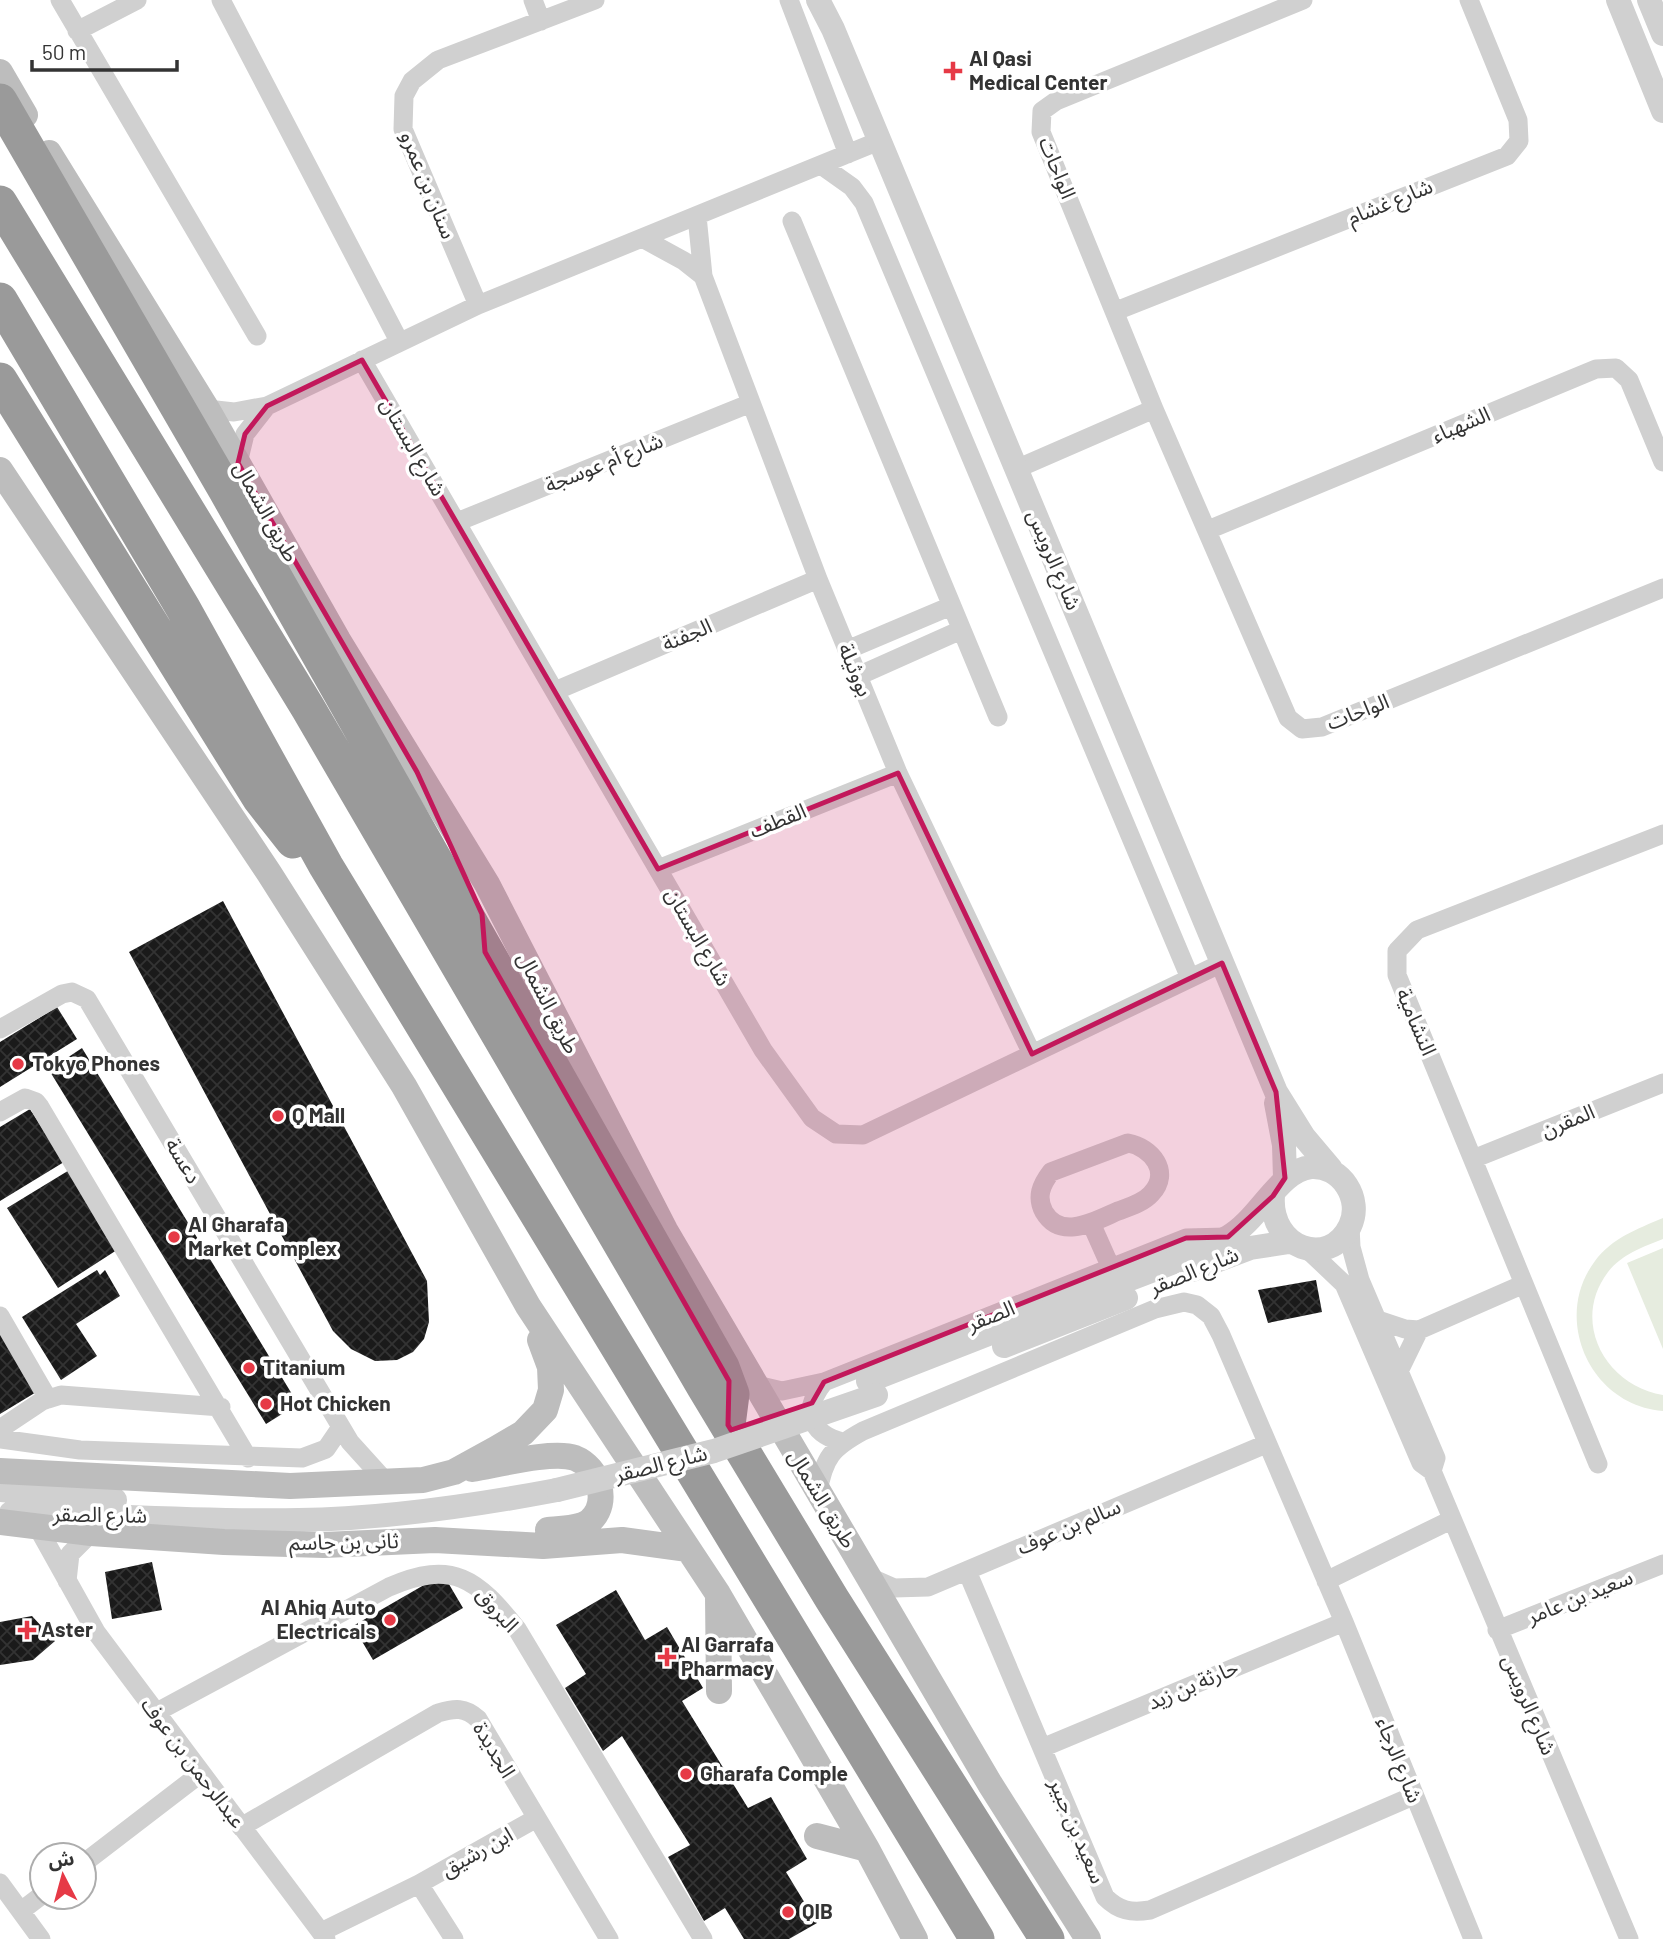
<svg xmlns="http://www.w3.org/2000/svg" width="1663" height="1939" viewBox="0 0 1663 1939" font-family="Barlow,'Noto Sans Arabic',sans-serif">
	<style>
		.pitch { fill: #e6ecdf }
		.building { fill: url(#building-cross-hatch) }
		.lines { fill: none; stroke-linecap: round; stroke-linejoin: round }
		.minor { stroke: #d0d0d0; stroke-width: 19 }
		.tertiary { stroke: #d0d0d0; stroke-width: 24 }
		.secondary { stroke: #bdbdbd; stroke-width: 26 }
		.motorway { stroke: #9a9a9a; stroke-width: 35 }
		.tertiary-bridge { stroke: #d0d0d0; stroke-width: 24 }
		.marked { fill: #c2185b; fill-opacity: 0.2; stroke: #c2185b; stroke-width: 5; stroke-linejoin: round }
		.poi-dot { fill: #e63946; stroke: #fff; stroke-width: 2.5 }
		.labels { text-anchor: middle; stroke-width: 7; stroke-linejoin: round; paint-order: stroke }
		.poi-label { font-size: 21px; font-weight: bold; fill: #333; stroke: #fff; text-anchor: start }
		.street-label { font-size: 21px; fill: #333; stroke: #fff }
	</style>
	<defs>
		<pattern id="building-cross-hatch" width="8" height="8" patternUnits="userSpaceOnUse" patternTransform="scale(1.75)"><rect width="8" height="8" fill="#1a1a1a"/><path d="M0 0l8 8M0 8l8-8" fill="none" stroke="#333"/></pattern>
	</defs>
	<rect width="100%" height="100%" fill="#fff"/>
	<path class="pitch" d="M 1663,1218 L 1663,1239 C 1643,1247 1622,1254 1608,1272 C 1570,1322 1606,1386 1663,1395 L 1663,1411 C 1591,1406 1551,1319 1595,1261 C 1612,1238 1637,1229 1663,1218 Z
		M 1663,1248 L 1663,1349 L 1627,1263 Z"/>
	<path class="building" d="M 223,901 L 427,1281 L 429,1322 L 424,1339 L 413,1352 L 397,1360 L 375,1361 L 351,1349 L 333,1331 L 129,952 Z
		M 57,1007 L 77,1039 L 0,1087 L 0,1042 Z
		M 82,1048 L 298,1404 L 266,1424 L 49,1070 Z
		M 30,1109 L 64,1162 L 0,1201 L 0,1127 Z
		M 71,1169 L 120,1248 L 58,1288 L 7,1208 Z
		M 97,1270 L 100,1275 L 105,1270 L 120,1296 L 76,1324 L 97,1356 L 61,1380 L 22,1317 Z
		M 1316,1280 L 1322,1312 L 1268,1323 L 1258,1290 Z
		M 0,1332 L 38,1391 L 0,1414 Z
		M 152,1562 L 162,1610 L 112,1619 L 105,1572 Z
		M 443,1574 L 463,1608 L 373,1660 L 353,1626 Z
		M 616,1590 L 645,1640 L 667,1627 L 703,1688 L 682,1701 L 748,1808 L 771,1797 L 807,1859 L 786,1872 L 817,1923 L 789,1939 L 744,1939 L 725,1908 L 704,1921 L 668,1857 L 690,1845 L 622,1736 L 603,1751 L 565,1688 L 586,1674 L 556,1625 Z
		M 32,1616 L 55,1641 L 33,1660 L 0,1665 L 0,1622 Z"/>
	<g class="lines">
		<path class="minor" d="M 60,0 L 257,336
			M 221,0 L 399,341
			M 533,0 L 541,21
			M 789,0 L 848,154
			M 1303,0 L 1056,101 L 1042,111 L 1041,132 L 1154,409 L 1288,718 L 1302,729 L 1322,727 L 1663,588
			M 77,31 L 137,0
			M 821,165 L 852,187 L 864,203 L 1190,978
			M 697,216 L 703,276 L 818,579 L 898,773 L 1032,1054
			M 792,221 L 998,717
			M 642,238 L 684,261 L 703,276
			M 478,305 L 403,129 L 404,96 L 412,81 L 438,60 L 595,0
			M 1116,311 L 1507,156 L 1519,141 L 1518,120 L 1469,0
			M 362,360 L 763,1050 L 812,1118 L 836,1134 L 863,1135 L 1222,963
			M 207,409 L 234,412 L 267,406 L 478,305 L 879,141
			M 238,463 L 245,434 L 267,406
			M 1016,469 L 1154,409
			M 457,522 L 751,403
			M 1208,530 L 1596,369 L 1616,368 L 1629,380 L 1663,462
			M 847,650 L 951,606
			M 858,676 L 961,630
			M 555,691 L 818,579
			M 658,869 L 898,773
			M 0,1029 L 62,994 L 72,992 L 87,999 L 350,1442 L 388,1484
			M 0,1112 L 25,1098 L 36,1102 L 40,1107 L 248,1458
			M 1128,1143 C 1151,1147 1172,1172 1151,1194 C 1143,1203 1129,1207 1118,1211 C 1095,1221 1061,1241 1044,1212 C 1036,1197 1041,1185 1051,1172 Z
			M 1473,1159 L 1663,1083
			M 1091,1223 L 1111,1268
			M 1350,1226 L 1351,1247 L 1360,1280 L 1436,1458 L 1432,1471
			M 1306,1248 L 1344,1284 L 1421,1463 L 1432,1471
			M 0,1316 L 48,1399
			M 1378,1320 L 1405,1329 L 1419,1330 L 1524,1284
			M 1399,1371 L 1419,1330
			M 824,1382 C 802,1409 809,1433 842,1442
			M 753,1384 L 782,1391 L 824,1382 L 1186,1238 L 1227,1237
			M 0,1429 L 42,1401 L 61,1395 L 221,1407
			M 0,1439 L 80,1450 L 302,1458 L 326,1449 L 341,1427
			M 1598,1464 L 1397,975 L 1397,951 L 1417,930 L 1663,834
			M 1432,1471 L 1629,1939
			M 818,1492 C 824,1457 832,1448 863,1431 L 1155,1309 L 1184,1302 L 1197,1305 L 1211,1316 L 1221,1335 L 1344,1622 L 1473,1939
			M 38,1528 L 96,1632 L 326,1939
			M 967,1571 L 1105,1897 C 1119,1911 1131,1913 1150,1910 L 1413,1796
			M 869,1577 L 894,1588 L 928,1587 L 1266,1444
			M 67,1581 L 70,1554 L 91,1533
			M 1326,1581 L 1451,1520
			M 1497,1630 L 1663,1564
			M 155,1713 L 389,1587 C 453,1559 477,1579 517,1629 L 703,1939
			M 1042,1748 L 1344,1622
			M 241,1827 L 438,1713 C 455,1708 465,1707 478,1719 L 609,1939
			M 84,1863 L 200,1774
			M 0,1883 L 41,1939
			M 419,1884 L 454,1939
			M 21,1911 L 42,1895
			M 321,1932 L 419,1884 L 535,1819"/>
		<path class="tertiary" d="M 818,0 L 833,29 L 1276,1092 L 1304,1137 L 1331,1169
			M 1618,0 L 1663,111
			M 1649,0 L 1663,34
			M 1276,1103 L 1284,1145 L 1285,1178
			M 1192,1270 L 1250,1248 L 1289,1242
			M 1004,1346 L 1126,1298
			M 868,1381 C 943,1352 1017,1323 1091,1294 C 1137,1276 1185,1260 1228,1237 C 1259,1220 1279,1170 1311,1167 C 1341,1165 1363,1199 1350,1226 C 1329,1270 1269,1248 1273,1196
			M 0,1490 L 115,1500
			M 11,1513 C 107,1515 203,1522 299,1520 C 385,1519 472,1506 557,1490"/>
		<path class="secondary" d="M 0,72 L 25,115
			M 49,153 L 207,409 L 338,640 L 487,884 L 665,1230 L 990,1784 L 1088,1939
			M 0,470 L 269,873 L 404,1086 L 528,1306 L 718,1594 L 867,1849 L 915,1939
			M 472,1469 C 497,1465 553,1450 575,1458 C 598,1467 611,1502 590,1521 C 580,1529 560,1529 548,1530
			M 0,1471 L 290,1486 L 423,1480 L 454,1472 L 494,1450 L 523,1433 L 545,1410 L 551,1390 L 550,1367 L 540,1340
			M 0,1522 L 91,1533 L 224,1542 L 324,1545 L 435,1540 L 543,1546 L 622,1540 L 688,1549
			M 718,1596 L 719,1691
			M 817,1836 L 867,1849"/>
		<path class="motorway" d="M 0,101 L 225,489 L 722,1367 L 732,1394 L 728,1425
			M 0,203 L 308,708 L 704,1387 L 832,1599 L 1047,1939
			M 0,300 L 183,608 L 326,866 L 977,1939
			M 0,380 L 260,799 L 293,841"/>
		<path class="tertiary-bridge" d="M 557,1490 L 714,1451 L 876,1395"/>
	</g>
	<path class="marked" d="M 362,360 L 658,869 L 898,773 L 1032,1054 L 1222,963 L 1276,1092 L 1285,1178 L 1273,1196 L 1228,1237 L 1186,1238 L 824,1382 L 812,1403 L 731,1430 L 728,1425 L 729,1381 L 485,952 L 482,914 L 417,772 L 238,463 L 245,434 L 267,406 Z"/>
	<g class="poi-dot">
		<path d="M949.5 60.5h7v7h7v7h-7v7h-7v-7h-7v-7h7z"/>
		<circle cx="18" cy="1064" r="7"/>
		<circle cx="278" cy="1116" r="7"/>
		<circle cx="174" cy="1237" r="7"/>
		<circle cx="249" cy="1368" r="7"/>
		<circle cx="266" cy="1404" r="7"/>
		<circle cx="390" cy="1620" r="7"/>
		<path d="M23.5 1619.5h7v7h7v7h-7v7h-7v-7h-7v-7h7z"/>
		<path d="M663.5 1646.5h7v7h7v7h-7v7h-7v-7h-7v-7h7z"/>
		<circle cx="686" cy="1774" r="7"/>
		<circle cx="788" cy="1912" r="7"/>
	</g>
	<g class="labels">
		<g class="poi-label">
			<text x="969" y="66">Al Qasi<tspan x="969" dy="24">Medical Center</tspan></text>
			<text x="32" y="1071">Tokyo Phones</text>
			<text x="292" y="1123">Q Mall</text>
			<text x="188" y="1232">Al Gharafa<tspan x="188" dy="24">Market Complex</tspan></text>
			<text x="263" y="1375">Titanium</text>
			<text x="280" y="1411">Hot Chicken</text>
			<text x="376" y="1615" text-anchor="end">Al Ahiq Auto<tspan x="376" dy="24">Electricals</tspan></text>
			<text x="41" y="1637">Aster</text>
			<text x="681" y="1652">Al Garrafa<tspan x="681" dy="24">Pharmacy</tspan></text>
			<text x="700" y="1781">Gharafa Comple</text>
			<text x="802" y="1919">QIB</text>
		</g>
		<g class="street-label">
			<text transform="translate(1057 168) rotate(68)" y="7">الواحات</text>
			<text transform="translate(428 185) rotate(68)" y="7">سنان بن عمرو</text>
			<text transform="translate(1390 202) rotate(-22)" y="7">شارع غشام</text>
			<text transform="translate(1461 425) rotate(-23)" y="7">الشهباء</text>
			<text transform="translate(413 447) rotate(60)" y="7">شارع البستان</text>
			<text transform="translate(604 463) rotate(-22)" y="7">شارع أم عوسجة</text>
			<text transform="translate(266 512) rotate(61)" y="7">طريق الشمال</text>
			<text transform="translate(1054 560) rotate(67)" y="7">شارع الرويس</text>
			<text transform="translate(687 635) rotate(-23)" y="7">الجفنة</text>
			<text transform="translate(855 670) rotate(67)" y="7">بووثيلة</text>
			<text transform="translate(1358 712) rotate(-21)" y="7">الواحات</text>
			<text transform="translate(778 821) rotate(-22)" y="7">القطف</text>
			<text transform="translate(698 937) rotate(60)" y="7">شارع البستان</text>
			<text transform="translate(548 1003) rotate(63)" y="7">طريق الشمال</text>
			<text transform="translate(1416 1022) rotate(67)" y="7">النشامية</text>
			<text transform="translate(1568 1121) rotate(-22)" y="7">المقرن</text>
			<text transform="translate(183 1161) rotate(59)" y="7">دعسة</text>
			<text transform="translate(1194 1271) rotate(-22)" y="7">شارع الصقر</text>
			<text transform="translate(991 1316) rotate(-22)" y="7">الصقر</text>
			<text transform="translate(661 1464) rotate(-14)" y="7">شارع الصقر</text>
			<text transform="translate(822 1499) rotate(59)" y="7">طريق الشمال</text>
			<text transform="translate(100 1515) rotate(1)" y="7">شارع الصقر</text>
			<text transform="translate(1069 1527) rotate(-23)" y="7">سالم بن عوف</text>
			<text transform="translate(344 1542) rotate(-1)" y="7">ثانى بن جاسم</text>
			<text transform="translate(1580 1597) rotate(-22)" y="7">سعيد بن عامر</text>
			<text transform="translate(497 1610) rotate(48)" y="7">البروق</text>
			<text transform="translate(1193 1685) rotate(-23)" y="7">حارثة بن زيد</text>
			<text transform="translate(1529 1705) rotate(67)" y="7">شارع الرويس</text>
			<text transform="translate(494 1750) rotate(59)" y="7">الجديدة</text>
			<text transform="translate(1399 1760) rotate(68)" y="7">شارع الرجاء</text>
			<text transform="translate(193 1763) rotate(53)" y="7">عبدالرحمن بن عوف</text>
			<text transform="translate(1077 1831) rotate(67)" y="7">سعيد بن جبير</text>
			<text transform="translate(477 1852) rotate(-29)" y="7">ابن رشيق</text>
		</g>
	</g>
	<g transform="translate(63 1876) rotate(354)"><circle r="33" fill="#ffffff" stroke="#adadad" stroke-width="2"/>
	<path d="M0-5L12 26L0 18L-12 26Z" fill="#e63946"/>
	<text y="-10" font-size="19" font-weight="bold" text-anchor="middle" fill="#333333">ش</text>
	</g>
	<path d="M32 60v10h145v-10" fill="none" stroke="#333333" stroke-width="3.5"/>
	<text x="42" y="60" font-size="21" fill="#333333" stroke="#ffffff" stroke-width="5" paint-order="stroke">50 m</text>
</svg>
